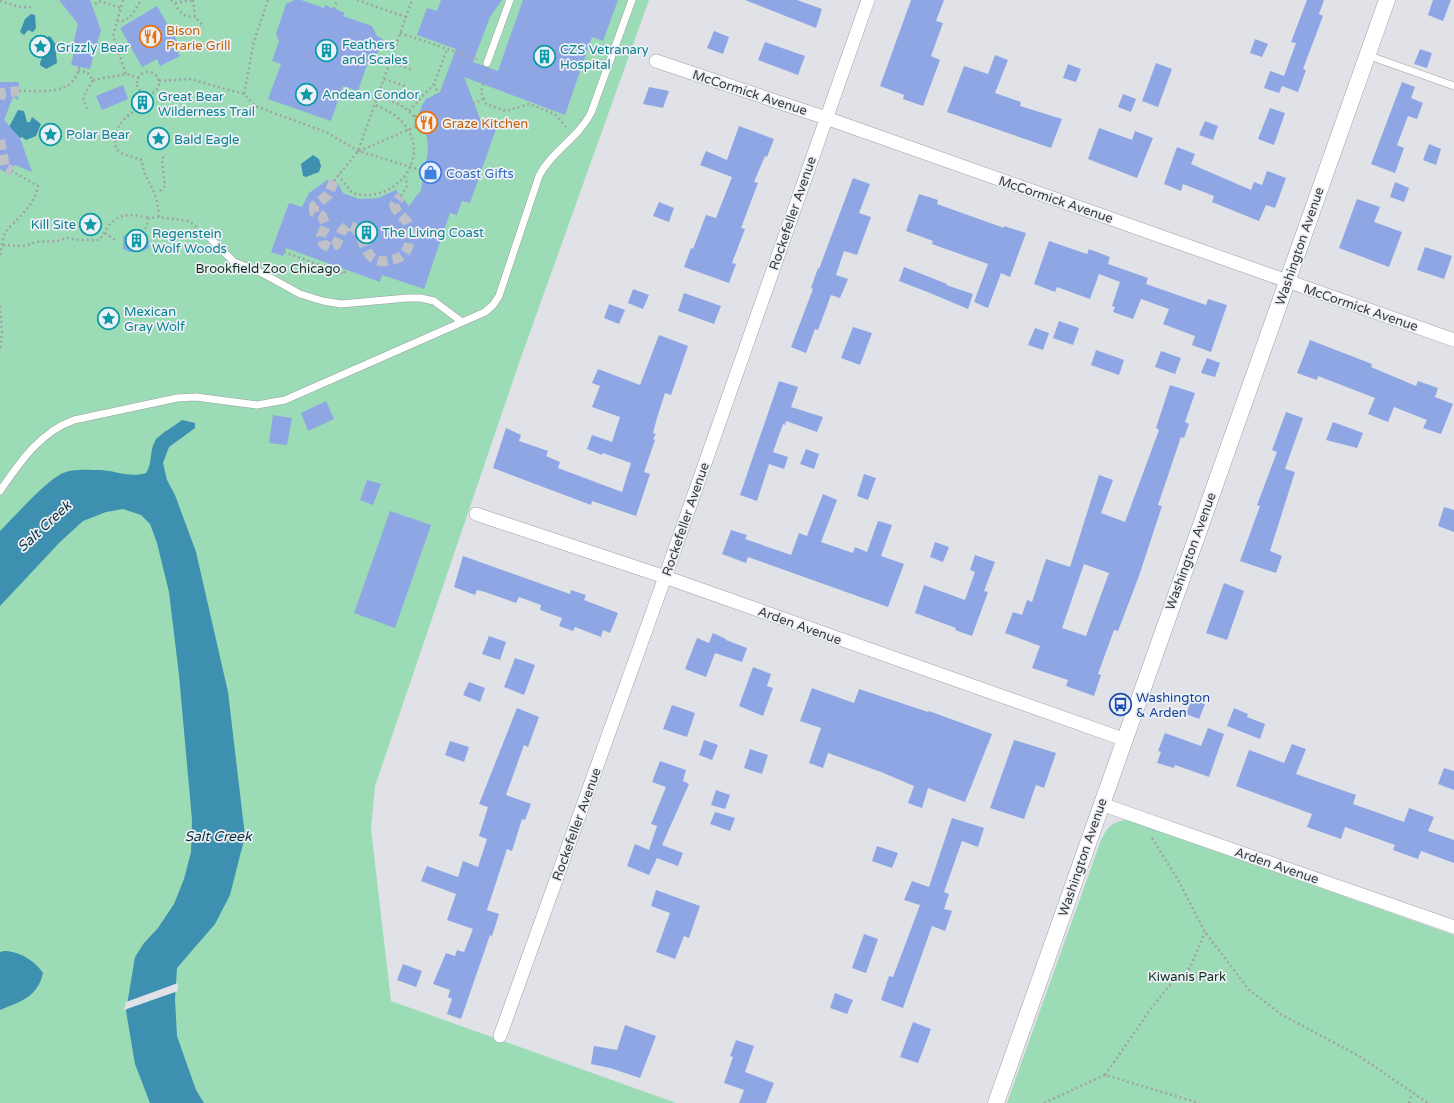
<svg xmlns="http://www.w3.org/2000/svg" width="1454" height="1103" viewBox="0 0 1454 1103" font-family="'Varela Round',sans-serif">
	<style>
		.green { fill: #9bdbb6 }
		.water { fill: #3d90b0 }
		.pier { fill: #e0e2e8 }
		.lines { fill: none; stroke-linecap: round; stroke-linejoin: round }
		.stream { stroke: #3d90b0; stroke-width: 5 }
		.building { fill: #8ea7e4; fill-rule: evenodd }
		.pedestrian-tunnel { stroke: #bfc1c6; stroke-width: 10; stroke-dasharray: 10 5; stroke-linecap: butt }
		.service-casing { stroke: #9c9fa4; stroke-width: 8 }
		.minor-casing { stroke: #9c9fa4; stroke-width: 14 }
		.tertiary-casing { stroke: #9c9fa4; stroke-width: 17 }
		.path { stroke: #a1a3a7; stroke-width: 2.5; stroke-dasharray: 2 3; stroke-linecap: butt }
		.service { stroke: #fff; stroke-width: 7 }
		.minor { stroke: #fff; stroke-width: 13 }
		.tertiary { stroke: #fff; stroke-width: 16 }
		.labels { text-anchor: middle; stroke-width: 3.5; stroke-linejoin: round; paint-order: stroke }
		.food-label { font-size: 13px; fill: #c56008; stroke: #edf0f5; text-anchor: start }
		.culture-label { font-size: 13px; fill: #0d838f; stroke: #edf0f5; text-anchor: start }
		.street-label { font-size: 13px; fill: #3a3b3d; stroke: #edf0f5 }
		.shop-label { font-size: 13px; fill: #366cbe; stroke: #edf0f5; text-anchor: start }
		.park-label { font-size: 13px; fill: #103120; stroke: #edf0f5 }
		.transit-label { font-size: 13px; fill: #164399; stroke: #edf0f5; text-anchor: start }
		.water-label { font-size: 14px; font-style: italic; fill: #0e3442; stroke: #edf0f5 }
	</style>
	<rect width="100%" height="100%" fill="#e0e2e8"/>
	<path class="green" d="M 0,0 L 649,0 L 519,363 L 375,786 L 371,829 L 391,1001 L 676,1103 L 0,1103 Z
		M 1127,820 L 1454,935 L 1454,1103 L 1007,1103 L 1101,840 C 1107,827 1113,821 1127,820 Z"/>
	<path class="water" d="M 31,14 L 35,15 L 36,28 L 33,32 L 28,30 L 24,35 L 20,32 L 25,19 Z
		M 55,44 L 57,63 L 46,69 L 40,65 L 40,63 L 45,49 Z
		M 18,110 L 24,111 L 27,122 L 30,122 L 32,117 L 41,124 L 36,136 L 26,140 L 22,137 L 20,138 L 9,127 Z
		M 313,155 L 319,159 L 321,166 L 319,172 L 306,177 L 303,176 L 301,164 Z
		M 182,420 L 195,423 L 195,428 L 169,447 L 163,463 L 167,480 L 175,495 L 196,552 L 228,692 L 245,836 L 230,895 L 215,924 L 177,968 L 175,999 L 177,1036 L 196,1090 L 204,1103 L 150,1103 L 135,1064 L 126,1011 L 135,957 L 144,943 L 158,928 L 174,904 L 184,879 L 191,852 L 192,820 L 179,675 L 169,592 L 157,543 L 150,524 L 141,515 L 123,509 L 106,512 L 83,521 L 60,542 L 0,606 L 0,531 C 15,516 43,484 61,474 C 72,468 89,470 101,470 C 116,471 131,478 146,473 C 153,462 149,452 155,441 C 158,435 176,425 182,420 Z
		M 4,951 C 19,951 35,961 43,973 C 37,998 21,1001 0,1010 L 0,952 Z"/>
	<path class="pier" d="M 178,983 L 178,991 L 124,1010 L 126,1002 Z"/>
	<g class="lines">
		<path class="stream" d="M 49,39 L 53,45"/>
	</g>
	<path class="building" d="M 59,0 L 90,0 L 101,30 L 90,69 L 71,65 L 74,52 L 71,52 L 78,24 Z
		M 294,0 L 301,0 L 324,8 L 325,5 L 345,13 L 343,16 L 372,26 L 377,36 L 383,39 L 373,65 L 368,62 L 358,91 L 343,86 L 331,121 L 268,99 L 281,64 L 272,61 L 279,41 L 276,34 L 286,4 Z
		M 441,0 L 502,0 L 490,17 L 473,62 L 498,71 L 523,0 L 618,0 L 603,41 L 592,37 L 565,115 L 464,77 L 482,124 L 496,129 L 470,203 L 462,201 L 457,215 L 450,213 L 424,289 L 382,275 L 380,282 L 286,248 L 283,256 L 271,252 L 289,203 L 302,207 L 309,193 L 327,180 L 337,182 L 343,193 L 359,199 L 378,198 L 396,190 L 409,206 L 421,190 L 428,151 L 427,138 L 419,114 L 422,105 L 426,99 L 440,92 L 456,49 L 417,35 L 427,8 L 437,11 Z
		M 745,0 L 797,0 L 822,9 L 816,28 Z
		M 911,0 L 944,0 L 936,21 L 943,23 L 931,56 L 940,60 L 923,106 L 903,99 L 904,95 L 880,86 Z
		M 1307,0 L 1324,0 L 1319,14 L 1323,16 L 1303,69 L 1306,70 L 1298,92 L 1282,86 L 1279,93 L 1264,88 L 1270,71 L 1284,76 L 1296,43 L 1291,42 Z
		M 1433,0 L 1451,0 L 1443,21 L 1428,15 Z
		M 157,6 L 180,46 L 176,48 L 180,56 L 160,66 L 157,59 L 142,67 L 120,28 Z
		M 714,31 L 729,37 L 723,54 L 707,48 Z
		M 1255,39 L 1268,44 L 1262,57 L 1250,53 Z
		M 765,42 L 805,56 L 798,75 L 758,60 Z
		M 1420,49 L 1432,53 L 1427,68 L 1414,64 Z
		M 995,55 L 1008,60 L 995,93 L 1021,102 L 1020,106 L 1062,119 L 1051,148 L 947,112 L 964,66 L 988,74 Z
		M 1156,63 L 1172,69 L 1158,107 L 1142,101 Z
		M 1068,64 L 1081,69 L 1076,82 L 1063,78 Z
		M 0,82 L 19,82 L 18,100 L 13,97 L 4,120 L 20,138 L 32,172 L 15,165 L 10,175 L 0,169 Z
		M 1402,82 L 1415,87 L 1411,98 L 1423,103 L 1417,119 L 1408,116 L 1397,145 L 1404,148 L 1395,173 L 1371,164 Z
		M 123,85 L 128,99 L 102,110 L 96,96 Z
		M 649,87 L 669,91 L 663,108 L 643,104 Z
		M 1123,94 L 1136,99 L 1131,112 L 1118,107 Z
		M 1270,108 L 1285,113 L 1274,145 L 1258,139 Z
		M 1205,121 L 1218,126 L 1213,140 L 1199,135 Z
		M 739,126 L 774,139 L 767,157 L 765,156 L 754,182 L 758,183 L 741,228 L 745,229 L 732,263 L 736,264 L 729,283 L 684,267 L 691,248 L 693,249 L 706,215 L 716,218 L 732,177 L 700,165 L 706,151 L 727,160 Z
		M 1099,128 L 1132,140 L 1135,131 L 1153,138 L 1137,178 L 1088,159 Z
		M 1429,144 L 1441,149 L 1436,165 L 1423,160 Z
		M 1177,147 L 1195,154 L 1191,164 L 1251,190 L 1254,182 L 1262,185 L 1267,171 L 1286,178 L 1275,208 L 1266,205 L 1259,221 L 1212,202 L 1214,196 L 1183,184 L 1181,191 L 1164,184 Z
		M 853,178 L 870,184 L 859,213 L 871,217 L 857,255 L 844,251 L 836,275 L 848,279 L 840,298 L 831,295 L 818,330 L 815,329 L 806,353 L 791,347 L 813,289 L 811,288 L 818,268 L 819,269 Z
		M 1395,182 L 1409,188 L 1404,202 L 1390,197 Z
		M 919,194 L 938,200 L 937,204 L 1004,228 L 1004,226 L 1026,233 L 1010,277 L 1001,273 L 988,308 L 974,302 L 988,264 L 932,244 L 933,241 L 906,231 Z
		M 1357,199 L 1380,207 L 1374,222 L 1402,232 L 1389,267 L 1339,248 Z
		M 659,202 L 674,208 L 669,222 L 653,216 Z
		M 131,233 L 148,235 L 149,248 L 140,252 L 130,252 L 123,249 L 123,236 Z
		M 1049,241 L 1087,254 L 1089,249 L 1110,257 L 1108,264 L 1148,278 L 1146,284 L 1206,305 L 1208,299 L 1227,305 L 1211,352 L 1192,345 L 1195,336 L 1163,324 L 1169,309 L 1141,299 L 1133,319 L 1113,312 L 1115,307 L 1112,306 L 1120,282 L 1099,274 L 1090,299 L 1057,287 L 1055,292 L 1034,284 Z
		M 1425,247 L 1452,256 L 1444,279 L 1417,270 Z
		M 904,267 L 947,284 L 946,285 L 973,294 L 968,309 L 930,293 L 899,281 Z
		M 633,289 L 649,295 L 643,309 L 628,303 Z
		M 684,293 L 721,306 L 714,324 L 678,311 Z
		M 609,304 L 625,310 L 619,324 L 604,318 Z
		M 1059,321 L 1079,328 L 1073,345 L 1053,338 Z
		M 853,327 L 872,333 L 860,365 L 841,358 Z
		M 1035,328 L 1049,333 L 1043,350 L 1028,345 Z
		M 659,335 L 688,346 L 671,395 L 665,393 L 657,418 L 653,433 L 656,434 L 653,439 L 655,440 L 644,472 L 650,474 L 636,516 L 592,501 L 591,505 L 493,468 L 506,428 L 521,435 L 519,441 L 548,451 L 546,456 L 560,462 L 558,468 L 622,492 L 631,463 L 603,453 L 602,455 L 587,449 L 592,435 L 612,442 L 620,417 L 592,407 L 600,386 L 592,383 L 598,369 L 640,385 Z
		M 1310,340 L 1372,364 L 1371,367 L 1416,386 L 1418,381 L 1438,388 L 1435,397 L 1453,404 L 1441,434 L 1423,428 L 1427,420 L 1394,407 L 1388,422 L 1368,414 L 1375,398 L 1318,376 L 1317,380 L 1297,373 Z
		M 1096,350 L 1124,360 L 1119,375 L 1091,365 Z
		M 1161,351 L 1181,358 L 1175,374 L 1155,367 Z
		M 1207,358 L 1220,363 L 1215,377 L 1201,373 Z
		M 779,381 L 798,387 L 791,407 L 823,417 L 817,432 L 786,421 L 785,425 L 783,424 L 773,452 L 788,457 L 784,469 L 769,464 L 757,501 L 740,495 Z
		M 1170,385 L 1195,393 L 1185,422 L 1189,424 L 1184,438 L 1181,437 L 1158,505 L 1162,506 L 1139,576 L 1118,631 L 1114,630 L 1098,674 L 1101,675 L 1094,696 L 1066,686 L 1068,680 L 1032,668 L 1040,646 L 1005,633 L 1013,612 L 1022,615 L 1027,600 L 1032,602 L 1046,559 L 1070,567 L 1099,475 L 1113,480 L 1101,513 L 1125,522 L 1159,430 L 1156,428 ZM 1084,564 L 1109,573 L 1086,636 L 1062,628 Z
		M 326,401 L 334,419 L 308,431 L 301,413 Z
		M 1286,412 L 1303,418 L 1285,469 L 1295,472 L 1270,551 L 1282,556 L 1276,573 L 1240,561 L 1260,506 L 1257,505 L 1277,452 L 1272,450 Z
		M 273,415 L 292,418 L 287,445 L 269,443 Z
		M 1333,422 L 1363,433 L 1357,448 L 1326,440 Z
		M 806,449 L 819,454 L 814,469 L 800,464 Z
		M 864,474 L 876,478 L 868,500 L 857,496 Z
		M 367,480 L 381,484 L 373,505 L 360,500 Z
		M 823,494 L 837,500 L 821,542 L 853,553 L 855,547 L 867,552 L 878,521 L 892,525 L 881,556 L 904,564 L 888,607 L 748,557 L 746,563 L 722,554 L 731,530 L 747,535 L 745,539 L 791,555 L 799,533 L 807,536 Z
		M 1444,507 L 1454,510 L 1454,532 L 1438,526 Z
		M 390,511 L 431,525 L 395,628 L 354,613 Z
		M 935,542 L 949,547 L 943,562 L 930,557 Z
		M 975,555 L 995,562 L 984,591 L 988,592 L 972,636 L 955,630 L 956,628 L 915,613 L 924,585 L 965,600 L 975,572 L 970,570 Z
		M 463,556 L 570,594 L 571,590 L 586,595 L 584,600 L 618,613 L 610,633 L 603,630 L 601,637 L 575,627 L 573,631 L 559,626 L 562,618 L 540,610 L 541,605 L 519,597 L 516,603 L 485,592 L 477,590 L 475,595 L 454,587 Z
		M 1224,583 L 1244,591 L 1227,640 L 1206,633 Z
		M 713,633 L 726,639 L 726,640 L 747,648 L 742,662 L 715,653 L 706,677 L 685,669 L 697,638 L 709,643 Z
		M 489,636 L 506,642 L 500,660 L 482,654 Z
		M 515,658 L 535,665 L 524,695 L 504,687 Z
		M 753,667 L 771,674 L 767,686 L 773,688 L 763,716 L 739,706 Z
		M 469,682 L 485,688 L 480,702 L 463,695 Z
		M 812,688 L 854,703 L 859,689 L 928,712 L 929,711 L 992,734 L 965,802 L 928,788 L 922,808 L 908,803 L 914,786 L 881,772 L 828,753 L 823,768 L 809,763 L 821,728 L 800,721 Z
		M 1192,699 L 1205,704 L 1199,719 L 1186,714 Z
		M 672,705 L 695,713 L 687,737 L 663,729 Z
		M 517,708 L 539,717 L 528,747 L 524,745 L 506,795 L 531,804 L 525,820 L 522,819 L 512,851 L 507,849 L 487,910 L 499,914 L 492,936 L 490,935 L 461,1019 L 447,1014 L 452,999 L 448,997 L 450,990 L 433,984 L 446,953 L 455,956 L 457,950 L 464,952 L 473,929 L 447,920 L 456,894 L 421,881 L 427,866 L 458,877 L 463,861 L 478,867 L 487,839 L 479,836 L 488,807 L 479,804 Z
		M 1234,708 L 1248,714 L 1247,717 L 1265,724 L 1260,739 L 1227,726 Z
		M 1208,728 L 1224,734 L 1209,777 L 1175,765 L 1174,768 L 1157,763 L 1161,752 L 1158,751 L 1165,733 L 1201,746 Z
		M 704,740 L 718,745 L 712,760 L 699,755 Z
		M 1014,740 L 1056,753 L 1044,788 L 1036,785 L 1024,819 L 990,808 Z
		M 450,741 L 469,747 L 464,762 L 445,755 Z
		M 1292,744 L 1306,749 L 1296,774 L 1356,795 L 1353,804 L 1404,822 L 1409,808 L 1434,817 L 1428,831 L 1454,840 L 1454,863 L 1421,851 L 1418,859 L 1393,850 L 1395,845 L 1345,827 L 1341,839 L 1307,827 L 1312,814 L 1236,786 L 1249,750 L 1284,763 Z
		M 750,749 L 768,755 L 762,774 L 744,768 Z
		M 660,761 L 686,770 L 683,781 L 689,784 L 662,845 L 683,853 L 678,866 L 657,858 L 649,875 L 627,866 L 635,844 L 649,850 L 657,826 L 651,824 L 666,787 L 652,782 Z
		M 1444,768 L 1454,771 L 1454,790 L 1438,784 Z
		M 716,790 L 730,795 L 725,809 L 711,805 Z
		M 715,812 L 735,818 L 730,831 L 710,824 Z
		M 952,818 L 984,828 L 978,847 L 962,841 L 944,892 L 949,894 L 944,909 L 952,911 L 945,931 L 932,926 L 903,1008 L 881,1000 L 889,976 L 893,977 L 920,905 L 904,900 L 912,881 L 929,887 Z
		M 877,846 L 898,853 L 892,868 L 872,861 Z
		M 656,890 L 700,906 L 689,938 L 684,936 L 675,959 L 656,952 L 670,913 L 651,906 Z
		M 864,934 L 878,939 L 866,973 L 852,968 Z
		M 403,964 L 422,971 L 416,987 L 397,980 Z
		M 835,993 L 853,1000 L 847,1014 L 830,1008 Z
		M 913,1022 L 931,1029 L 918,1063 L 900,1057 Z
		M 625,1025 L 656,1036 L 640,1078 L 610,1068 L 591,1064 L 594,1046 L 617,1050 Z
		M 736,1040 L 754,1046 L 745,1072 L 774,1083 L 766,1103 L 739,1103 L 744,1090 L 724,1083 L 733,1057 L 730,1056 Z"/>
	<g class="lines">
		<path class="pedestrian-tunnel" d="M 0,99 L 2,93 L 19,91
			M 141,106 L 145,98
			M 0,140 L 5,167 L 12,171
			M 334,181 L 328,195 L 314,206 L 314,212 L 322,216 L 326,226 L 321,236 L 323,244 L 330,248 L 336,245 L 342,231 L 348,225 C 368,229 359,265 387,261 C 393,260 399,259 404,254 C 411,246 412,231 407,222 C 402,215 398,215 394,205 L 401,196"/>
		<defs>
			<path id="service" d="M 1367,55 L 1454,86
				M 487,63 L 510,0
				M 211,239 L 234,262 L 262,273 L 300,294 L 323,301 L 341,304 L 407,298 L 421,298 L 434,301 L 462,322
				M 0,491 C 20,462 40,432 74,420 L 177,398 L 196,397 L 257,405 L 285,400 L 485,312 L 493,305 L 499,296 L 539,176 C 552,151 578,138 591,113 L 632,0"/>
			<path id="minor" d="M 656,61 L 826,118 L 1454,340
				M 476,514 L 665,577 L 1123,739
				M 1101,804 L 1454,927
				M 500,1036 L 665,577 L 868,0"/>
			<path id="tertiary" d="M 996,1103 L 1387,0"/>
		</defs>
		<use href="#service" class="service-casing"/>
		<use href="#minor" class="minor-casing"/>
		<use href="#tertiary" class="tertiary-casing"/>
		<path class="path" d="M 123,0 L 113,36 L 126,74
			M 171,0 L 175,3 L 193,0
			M 193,0 L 195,17 L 204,27
			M 268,0 L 254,41 L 244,94 L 255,106 L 326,132 L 358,151 L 424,171
			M 357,0 L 406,17
			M 0,1 L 19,7 L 31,7
			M 175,3 C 180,14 184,16 195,17
			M 95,4 L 99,1 L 121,8
			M 334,9 L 337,0
			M 117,21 L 124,21 L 132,15 L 141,0
			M 400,33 L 477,59
			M 390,62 L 412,70
			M 78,71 L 87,72 L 93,80
			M137 83a11 11 0 1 1 22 0a11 11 0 1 1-22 0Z
			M 486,74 L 481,92 L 486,104 L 506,111 L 529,104 L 555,114 L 566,127
			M 384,79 L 405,86
			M 93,80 L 126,74 L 139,78
			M 159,81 L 190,79 L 244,94
			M 434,84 L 438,93
			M 19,91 C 40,91 75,96 79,67
			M 378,96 C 396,103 412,107 418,126
			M 473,104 L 483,99
			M 141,106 C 123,119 113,125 116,149 L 123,154 L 142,160 C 143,176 150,181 155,195 C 158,202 158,210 159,217 L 189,221 L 203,232
			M 87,109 L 83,97 L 93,80
			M 409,111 L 434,84 L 447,49
			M 414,116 L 419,115
			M 359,151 L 422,124
			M 338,175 L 352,193 C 398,206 436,152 399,119 C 392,112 384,109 375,105
			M 334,181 L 358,151 L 412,0
			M 160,191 L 165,186 L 162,161 L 164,155
			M 401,196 L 407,186 L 406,177
			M 105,233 L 115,240
			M 144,234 L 149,218 L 159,217
			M 3,245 L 25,246 L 36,242 L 57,241 L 67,238 L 80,240 L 99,240 C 104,235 107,226 112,222 C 123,212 136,215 149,218
			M 284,252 L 344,274 L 346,269
			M 0,255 C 2,249 2,239 5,233 C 16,218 35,207 38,186 L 12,171
			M 0,306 L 2,332 L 0,351
			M 1152,838 L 1178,880 L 1205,932 L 1249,990 L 1282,1015 L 1359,1056 L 1428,1103
			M 1105,1075 L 1150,1010 L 1169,986 L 1190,968 L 1205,932
			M 1044,1103 L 1105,1075 L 1199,1103
			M 1409,1103 L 1412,1093"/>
		<use href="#service" class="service"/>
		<use href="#minor" class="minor"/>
		<use href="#tertiary" class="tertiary"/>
	</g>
	<defs>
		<symbol id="restaurant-ring" viewBox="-11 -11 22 22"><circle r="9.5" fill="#edf0f5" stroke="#e8710a" stroke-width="1.5"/><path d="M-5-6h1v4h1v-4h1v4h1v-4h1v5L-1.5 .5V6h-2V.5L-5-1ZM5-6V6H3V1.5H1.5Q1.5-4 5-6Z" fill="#e8710a"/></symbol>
		<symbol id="sight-ring" viewBox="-11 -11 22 22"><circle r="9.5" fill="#edf0f5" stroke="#0f9aa8" stroke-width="1.5"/><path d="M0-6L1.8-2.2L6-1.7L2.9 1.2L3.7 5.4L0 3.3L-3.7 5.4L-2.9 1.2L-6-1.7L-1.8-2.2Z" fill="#0f9aa8"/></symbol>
		<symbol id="building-ring" viewBox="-11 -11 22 22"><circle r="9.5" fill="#edf0f5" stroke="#0f9aa8" stroke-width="1.5"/><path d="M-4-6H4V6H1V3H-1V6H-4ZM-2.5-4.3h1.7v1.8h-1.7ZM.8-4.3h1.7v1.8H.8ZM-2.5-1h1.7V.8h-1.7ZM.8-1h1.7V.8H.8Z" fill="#0f9aa8"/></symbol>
		<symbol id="shop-ring" viewBox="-11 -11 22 22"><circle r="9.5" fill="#edf0f5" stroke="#3f7fe0" stroke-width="1.5"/><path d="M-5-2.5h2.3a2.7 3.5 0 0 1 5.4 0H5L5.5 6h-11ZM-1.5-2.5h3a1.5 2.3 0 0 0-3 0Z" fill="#3f7fe0"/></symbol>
		<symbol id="bus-ring" viewBox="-11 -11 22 22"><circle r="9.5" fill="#edf0f5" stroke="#1a4fb4" stroke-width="1.5"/><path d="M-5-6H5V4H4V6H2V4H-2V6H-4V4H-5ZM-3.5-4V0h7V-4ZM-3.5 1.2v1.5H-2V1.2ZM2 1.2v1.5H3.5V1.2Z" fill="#1a4fb4"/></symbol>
	</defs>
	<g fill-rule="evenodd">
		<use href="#restaurant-ring" x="138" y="24" width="25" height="25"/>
		<use href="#sight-ring" x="28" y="34" width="25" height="25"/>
		<use href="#building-ring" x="314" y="38" width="25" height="25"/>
		<use href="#building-ring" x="532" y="44" width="25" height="25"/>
		<use href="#sight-ring" x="294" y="82" width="25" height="25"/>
		<use href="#building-ring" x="130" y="90" width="25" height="25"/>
		<use href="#restaurant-ring" x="414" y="110" width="25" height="25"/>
		<use href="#sight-ring" x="38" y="122" width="25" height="25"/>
		<use href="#sight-ring" x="146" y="126" width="25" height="25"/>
		<use href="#shop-ring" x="418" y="160" width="25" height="25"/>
		<use href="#sight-ring" x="78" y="212" width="25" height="25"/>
		<use href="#building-ring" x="354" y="220" width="25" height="25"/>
		<use href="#building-ring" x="124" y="228" width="25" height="25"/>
		<use href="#sight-ring" x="96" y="306" width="25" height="25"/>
		<use href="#bus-ring" x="1108" y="692" width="25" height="25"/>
	</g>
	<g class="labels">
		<g class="food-label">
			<text x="166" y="35">Bison<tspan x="166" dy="15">Prarie Grill</tspan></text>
			<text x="442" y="128">Graze Kitchen</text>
		</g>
		<g class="culture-label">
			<text x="342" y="49">Feathers<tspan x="342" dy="15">and Scales</tspan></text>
			<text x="56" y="52">Grizzly Bear</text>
			<text x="560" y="54">CZS Vetranary<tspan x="560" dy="15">Hospital</tspan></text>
			<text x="322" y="99">Andean Condor</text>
			<text x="158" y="101">Great Bear<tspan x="158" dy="15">Wilderness Trail</tspan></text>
			<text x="66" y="139">Polar Bear</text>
			<text x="174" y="144">Bald Eagle</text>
			<text x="76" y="229" text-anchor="end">Kill Site</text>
			<text x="382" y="237">The Living Coast</text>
			<text x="152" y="238">Regenstein<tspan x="152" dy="15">Wolf Woods</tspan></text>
			<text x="124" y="316">Mexican<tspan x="124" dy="15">Gray Wolf</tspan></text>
		</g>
		<g class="street-label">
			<text transform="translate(750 92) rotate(18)" y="5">McCormick Avenue</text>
			<text transform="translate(1056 199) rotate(19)" y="5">McCormick Avenue</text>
			<text transform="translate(792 213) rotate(-71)" y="5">Rockefeller Avenue</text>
			<text transform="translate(1299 246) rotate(-71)" y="5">Washington Avenue</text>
			<text transform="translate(1361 307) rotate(19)" y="5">McCormick Avenue</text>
			<text transform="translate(685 519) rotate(-71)" y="5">Rockefeller Avenue</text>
			<text transform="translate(1190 551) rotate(-70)" y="5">Washington Avenue</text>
			<text transform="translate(800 625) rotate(20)" y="5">Arden Avenue</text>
			<text transform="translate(576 824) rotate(-70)" y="5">Rockefeller Avenue</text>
			<text transform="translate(1082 857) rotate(-71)" y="5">Washington Avenue</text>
			<text transform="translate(1277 865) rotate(19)" y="5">Arden Avenue</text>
		</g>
		<g class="shop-label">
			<text x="446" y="178">Coast Gifts</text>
		</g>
		<g class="park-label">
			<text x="268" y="273">Brookfield Zoo Chicago</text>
			<text x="1187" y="981">Kiwanis Park</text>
		</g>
		<g class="transit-label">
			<text x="1136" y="702">Washington<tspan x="1136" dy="15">&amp; Arden</tspan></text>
		</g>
		<g class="water-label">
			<text transform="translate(44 526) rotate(-43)" y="5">Salt Creek</text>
			<text x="218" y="841">Salt Creek</text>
		</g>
	</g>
</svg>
